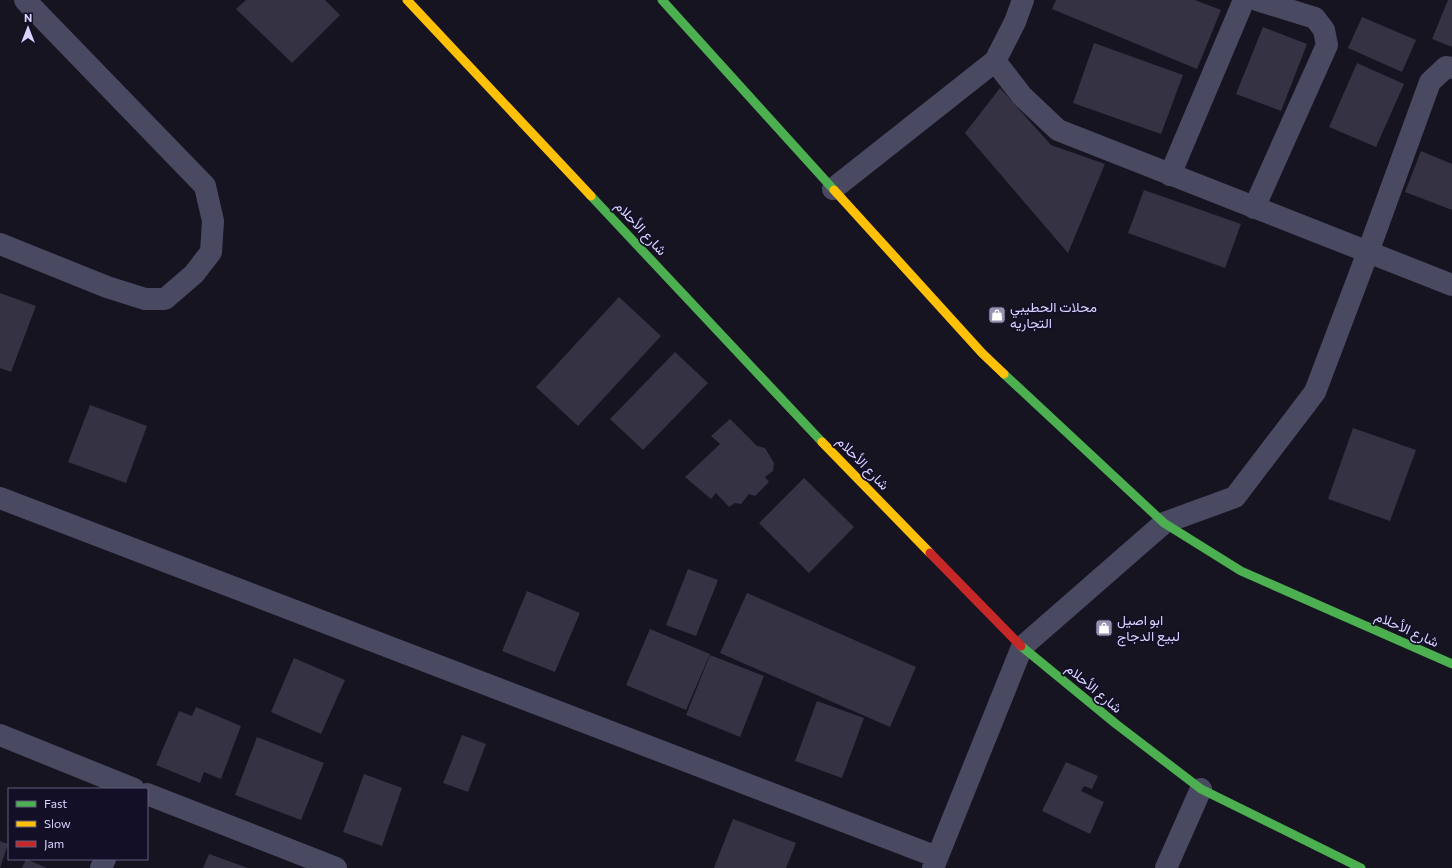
<svg xmlns="http://www.w3.org/2000/svg" width="1452" height="868" viewBox="0 0 1452 868" font-family="Commissioner,Vazirmatn,sans-serif">
	<style>
		.building { fill: #343243 }
		.lines { fill: none; stroke-linecap: round; stroke-linejoin: round }
		.street { stroke: #4a4962; stroke-width: 22 }
		.fast { stroke: #4caf50; stroke-width: 9 }
		.slow { stroke: #ffc107; stroke-width: 9 }
		.jam { stroke: #c62828; stroke-width: 9 }
		.labels { text-anchor: middle; stroke-width: 3.5; stroke-linejoin: round; paint-order: stroke }
		.street-label { font-size: 14px; fill: #d9d4ff; stroke: #130f26 }
		.poi-label { font-size: 14px; fill: #d9d4ff; stroke: #130f26; text-anchor: start }
	</style>
	<rect width="100%" height="100%" fill="#161421"/>
	<path class="building" d="M 246,0 L 325,0 L 340,15 L 292,63 L 236,9 Z
		M 1056,0 L 1195,0 L 1221,10 L 1197,69 L 1052,9 Z
		M 1448,0 L 1452,0 L 1452,47 L 1432,39 Z
		M 1362,17 L 1416,40 L 1402,72 L 1348,48 Z
		M 1263,27 L 1307,44 L 1281,111 L 1236,94 Z
		M 1094,43 L 1183,75 L 1161,134 L 1073,103 Z
		M 1357,63 L 1404,84 L 1376,147 L 1329,127 Z
		M 1000,88 L 1051,145 L 1105,164 L 1068,253 L 965,133 Z
		M 1421,151 L 1452,164 L 1452,210 L 1405,192 Z
		M 1144,190 L 1241,224 L 1225,268 L 1128,233 Z
		M 0,293 L 36,306 L 11,372 L 0,368 Z
		M 619,297 L 661,336 L 578,426 L 536,387 Z
		M 675,352 L 708,383 L 643,450 L 610,419 Z
		M 90,405 L 147,426 L 126,483 L 68,462 Z
		M 730,419 L 757,446 L 765,448 L 774,463 L 773,471 L 765,477 L 769,482 L 755,496 L 749,494 L 741,504 L 735,503 L 729,507 L 716,493 L 711,499 L 685,477 L 720,444 L 711,436 Z
		M 1353,428 L 1416,450 L 1390,521 L 1328,499 Z
		M 804,478 L 854,527 L 809,573 L 759,523 Z
		M 688,569 L 718,580 L 696,636 L 666,625 Z
		M 527,591 L 580,613 L 555,672 L 502,651 Z
		M 747,593 L 916,667 L 890,727 L 720,653 Z
		M 650,629 L 710,654 L 686,710 L 626,685 Z
		M 710,655 L 764,676 L 740,737 L 686,715 Z
		M 294,658 L 345,680 L 321,734 L 271,712 Z
		M 817,701 L 864,718 L 842,778 L 795,761 Z
		M 196,707 L 241,726 L 221,779 L 204,772 L 200,783 L 156,765 L 179,711 L 192,716 Z
		M 462,735 L 486,744 L 468,792 L 443,783 Z
		M 257,737 L 324,763 L 301,820 L 235,795 Z
		M 1066,762 L 1098,776 L 1092,789 L 1084,786 L 1081,791 L 1104,802 L 1090,834 L 1042,811 Z
		M 364,774 L 402,788 L 382,846 L 343,832 Z
		M 733,819 L 796,843 L 786,868 L 714,868 Z
		M 0,841 L 8,844 L 0,868 Z
		M 209,854 L 248,868 L 203,868 Z
		M 26,859 L 47,868 L 22,868 Z"/>
	<g class="lines">
		<path class="street" d="M 995,61 L 1022,96 L 1058,130 L 1452,285
			M 1170,175 L 1244,0
			M 833,189 L 995,61 L 1015,22 L 1023,0
			M 1254,208 L 1327,45 L 1324,30 L 1315,18 L 1257,0
			M 0,244 L 107,287 L 145,299 L 165,299 L 194,274 L 211,252 L 213,221 L 205,186 L 25,0
			M 0,498 L 937,857
			M 0,735 L 134,789
			M 147,794 L 336,868
			M 101,868 L 105,859
			M 933,868 L 1022,647 L 1164,523 L 1235,497 L 1315,392 L 1368,252 L 1430,82 L 1446,67 L 1452,68
			M 1166,868 L 1201,789"/>
		<path class="fast" d="M 662,0 L 834,190
			M 591,196 L 822,442
			M 1004,374 L 1164,523 L 1241,571 L 1452,664
			M 1021,646 L 1116,724 L 1201,789 L 1361,868"/>
		<path class="slow" d="M 407,0 L 591,196
			M 834,190 L 982,353 L 1004,374
			M 822,442 L 930,553"/>
		<path class="jam" d="M 930,553 L 1021,646"/>
	</g>
	<defs>
		<symbol id="shop-square" viewBox="-11 -11 22 22"><rect x="-9" y="-9" width="18" height="18" rx="4" fill="#9591b1" stroke="#130f26"/><path d="M-5-2.5h2.3a2.7 3.5 0 0 1 5.4 0H5L5.5 6h-11ZM-1.5-2.5h3a1.5 2.3 0 0 0-3 0Z" fill="#fff"/></symbol>
	</defs>
	<g fill-rule="evenodd">
		<use href="#shop-square" x="987" y="305" width="20" height="20"/>
		<use href="#shop-square" x="1094" y="618" width="20" height="20"/>
	</g>
	<g class="labels">
		<g class="street-label">
			<text transform="translate(641 228) rotate(47)" y="5">شارع الأحلام</text>
			<text transform="translate(863 463) rotate(46)" y="5">شارع الأحلام</text>
			<text transform="translate(1407 629) rotate(24)" y="5">شارع الأحلام</text>
			<text transform="translate(1094 688) rotate(40)" y="5">شارع الأحلام</text>
		</g>
		<g class="poi-label">
			<text x="1010" y="312">محلات الحطيبي<tspan x="1010" dy="16">التجاريه</tspan></text>
			<text x="1117" y="625">ابو اصيل<tspan x="1117" dy="16">لبيع الدجاج</tspan></text>
		</g>
	</g>
	<rect x="8" y="788" width="140" height="72" fill="#130f26" stroke="#625e7d"/>
	<rect x="16" y="801" width="20" height="6" fill="#4caf50" stroke="#625e7d"/>
	<text x="44" y="808" font-size="12" fill="#d9d4ff">Fast</text>
	<rect x="16" y="821" width="20" height="6" fill="#ffc107" stroke="#625e7d"/>
	<text x="44" y="828" font-size="12" fill="#d9d4ff">Slow</text>
	<rect x="16" y="841" width="20" height="6" fill="#c62828" stroke="#625e7d"/>
	<text x="44" y="848" font-size="12" fill="#d9d4ff">Jam</text>
	<g transform="translate(28 28)" stroke="#130f26" stroke-width="3" paint-order="stroke">
	<path d="M0-3L7 15L0 10L-7 15Z" fill="#d9d4ff"/>
	<text y="-6" font-size="11" font-weight="bold" text-anchor="middle" fill="#d9d4ff">N</text>
	</g>
</svg>
